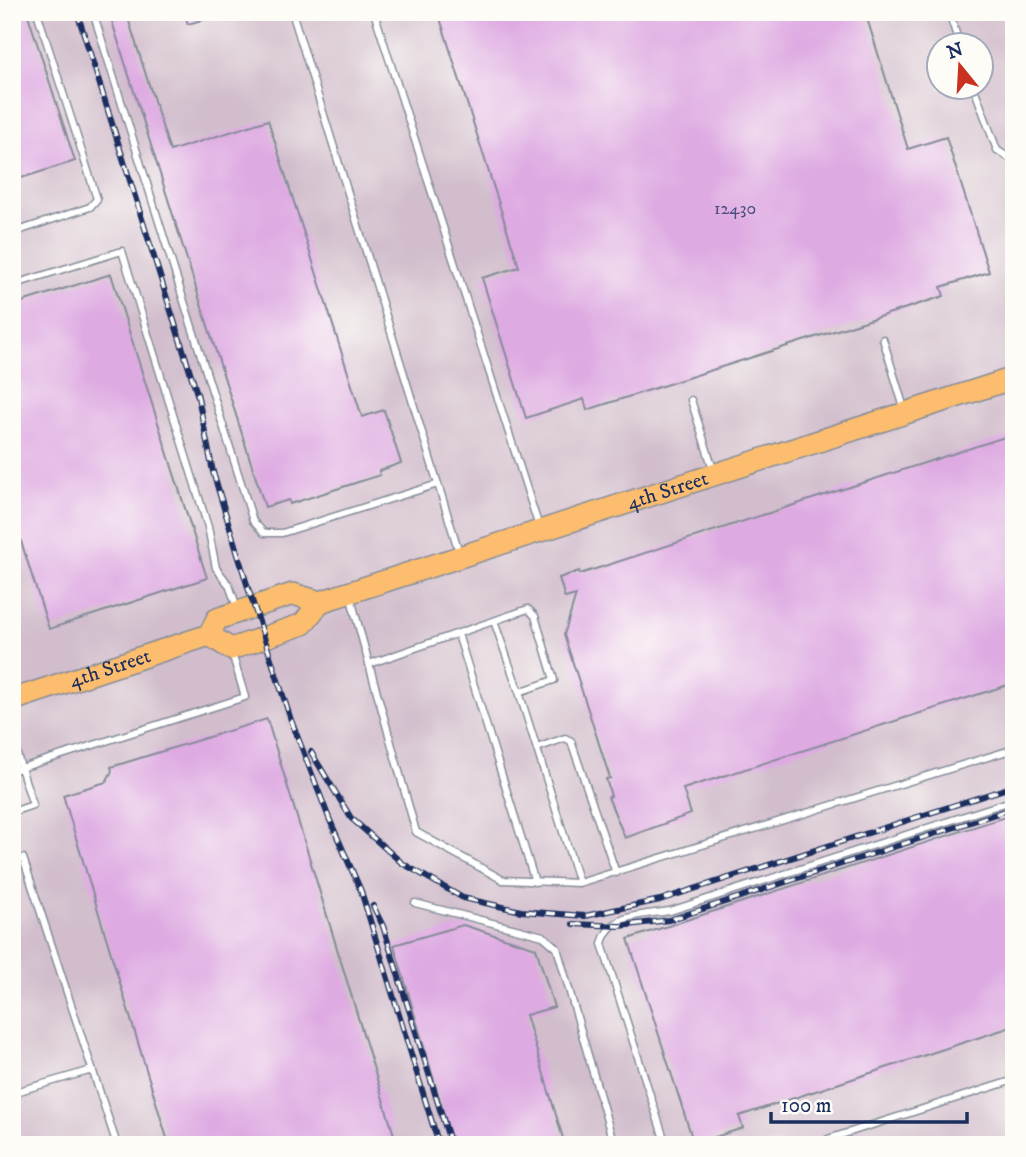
<svg xmlns="http://www.w3.org/2000/svg" width="1026" height="1157" viewBox="0 0 1026 1157" font-family="'IM FELL DW Pica',serif">
	<style>
		.industrial { fill: #d1bdcc; fill-rule: evenodd }
		.building { fill: #deaae2 }
		.lines { fill: none; stroke-linecap: round; stroke-linejoin: round }
		.lane-casing { stroke: #858c98; stroke-width: 9 }
		.street-casing { stroke: #858c98; stroke-width: 15 }
		.primary-casing { stroke: #858c98; stroke-width: 24 }
		.lane { stroke: #fff; stroke-width: 6 }
		.street { stroke: #fff; stroke-width: 12 }
		.primary { stroke: #fcbd6e; stroke-width: 21 }
		.rail-casing { stroke: #1b2f5e; stroke-width: 6 }
		.rail { stroke: #fdfcf7; stroke-width: 3.5; stroke-dasharray: 10; stroke-linecap: butt }
		.labels { text-anchor: middle; stroke-width: 7; stroke-linejoin: round; paint-order: stroke }
		.number-label { font-size: 18px; fill: #4c4e7f }
		.street-label { font-size: 21px; fill: #1b2f5e; stroke: #fdfcf7 }
	</style>
	<rect width="100%" height="100%" fill="#fdfcf7"/>
	<filter id="ink" filterUnits="userSpaceOnUse"><feTurbulence type="fractalNoise" baseFrequency=".0143" numOctaves="2"/><feDisplacementMap in="SourceGraphic" scale="14" xChannelSelector="R" yChannelSelector="G"/><feConvolveMatrix kernelMatrix="1 2 1 2 8 2 1 2 1" color-interpolation-filters="sRGB"/></filter>
	<filter id="wash" filterUnits="userSpaceOnUse"><feTurbulence type="fractalNoise" baseFrequency=".00686" numOctaves="4" result="noise"/><feDisplacementMap in="SourceGraphic" scale="28" xChannelSelector="R" yChannelSelector="G"/><feGaussianBlur stdDeviation="1.57" result="paint"/><feColorMatrix in="noise" values="0 0 0 0 0 0 0 0 0 0 0 0 0 0 0 0 0 1.4 0 .05"/><feComposite in="paint" operator="in"/></filter>
	<g filter="url(#wash)">
		<rect width="100%" height="100%" fill="#efead1"/>
		<path class="industrial" d="M 12,12 L 1014,12 L 1014,1145 L 12,1145 ZM 939,46 L 981,46 L 981,88 L 939,88 Z"/>
		<g id="blocks">
			<path class="building" d="M 12,12 L 27,12 L 75,161 L 12,181 Z
				M 109,12 L 126,12 L 170,151 L 268,120 L 362,417 L 384,410 L 401,463 L 379,471 L 380,475 L 290,504 L 289,500 L 265,507 Z
				M 184,12 L 217,12 L 218,15 L 188,24 Z
				M 438,12 L 865,12 L 908,149 L 946,137 L 989,272 L 941,287 L 944,296 L 587,410 L 584,399 L 526,418 L 482,278 L 519,267 Z
				M 111,274 L 207,578 L 49,629 L 12,513 L 12,305 Z
				M 1014,434 L 1014,683 L 683,789 L 691,814 L 625,838 L 608,797 L 611,796 L 606,779 L 610,778 L 564,635 L 576,595 L 565,598 L 559,578 L 579,571 L 580,574 Z
				M 267,719 L 397,1145 L 169,1145 L 63,795 L 106,782 L 112,771 L 111,767 Z
				M 1014,814 L 1014,1026 L 739,1116 L 743,1128 L 694,1144 L 628,939 Z
				M 463,925 L 536,948 L 554,1007 L 526,1015 L 565,1145 L 453,1145 L 394,945 Z"/>
		</g>
	</g>
	<g filter="url(#ink)">
		<use href="#blocks" fill-opacity="0" stroke="#858c98" stroke-width="2"/>
		<g class="lines">
			<defs>
				<path id="lane" d="M 93,12 L 253,521 L 264,533 L 282,533 L 438,484
					M 292,12 L 459,552
					M 374,12 L 539,527
					M 949,12 L 960,46
					M 974,88 L 997,150 L 1014,161
					M 12,233 L 90,207 L 97,199 L 37,12
					M 12,285 L 122,251 L 208,527 L 216,568 L 229,585 L 238,610
					M 883,339 L 904,408
					M 691,400 L 714,472
					M 350,595 L 369,664 L 528,609 L 535,616 L 554,680 L 519,692 L 579,883 L 503,880 L 416,832 L 369,664
					M 494,621 L 519,692
					M 458,634 L 535,882
					M 12,737 L 21,768 L 245,697 L 232,653
					M 537,748 L 565,738 L 571,741 L 616,873
					M 12,770 L 21,768 L 33,805 L 12,812
					M 12,861 L 23,858 L 117,1145
					M 579,883 L 1014,749
					M 415,903 L 543,936 L 557,948 L 614,1145
					M 12,1093 L 92,1070
					M 666,1145 L 602,944 C 609,913 644,915 670,911 L 1014,800
					M 827,1145 L 828,1139 L 1014,1080"/>
				<path id="street" d="M 12,1137 L 15,1145"/>
				<g id="primary">
					<path id="s1" d="M 209,635 L 231,649 L 303,624 L 320,602 L 1014,378"/>
					<path id="s2" d="M 12,700 L 209,635 L 217,619 L 293,594 L 320,602"/>
				</g>
			</defs>
			<use href="#lane" class="lane-casing"/>
			<use href="#street" class="street-casing"/>
			<use href="#primary" class="primary-casing"/>
			<use href="#lane" class="lane"/>
			<use href="#street" class="street"/>
			<use href="#primary" class="primary"/>
			<defs>
				<path id="rail" d="M 77,12 L 198,397 L 213,472 L 249,591 L 291,720 L 329,818 L 361,891 L 439,1145
					M 311,752 L 351,818 L 402,863 L 463,898 L 521,911 L 585,916 L 660,900 L 1014,786
					M 373,906 L 383,926 L 451,1145
					M 573,924 L 620,926 L 669,920 L 1014,808"/>
			</defs>
			<use href="#rail" class="rail-casing"/>
			<use href="#rail" class="rail"/>
		</g>
	</g>
	<g class="labels">
		<g class="number-label">
			<text x="735" y="214">12430</text>
		</g>
		<g class="street-label">
			<text dy="7" stroke="none"><textPath href="#s1" startOffset="495">4th Street</textPath></text>
			<text dy="7" stroke="none"><textPath href="#s2" startOffset="103">4th Street</textPath></text>
		</g>
	</g>
	<rect width="1026" height="1157" fill="none" stroke="#fdfcf7" stroke-width="42"/>
	<g transform="translate(960 66) rotate(342)"><circle r="33" fill="#fdfcf7" stroke="#a3aaba" stroke-width="2"/>
	<path d="M0-5L12 26L0 18L-12 26Z" fill="#c8321e"/>
	<text y="-10" font-size="19" font-weight="bold" text-anchor="middle" fill="#1b2f5e">N</text>
	</g>
	<path d="M771 1112v10h196v-10" fill="none" stroke="#1b2f5e" stroke-width="3.5"/>
	<text x="781" y="1112" font-size="21" fill="#1b2f5e" stroke="#fdfcf7" stroke-width="5" paint-order="stroke">100 m</text>
</svg>
